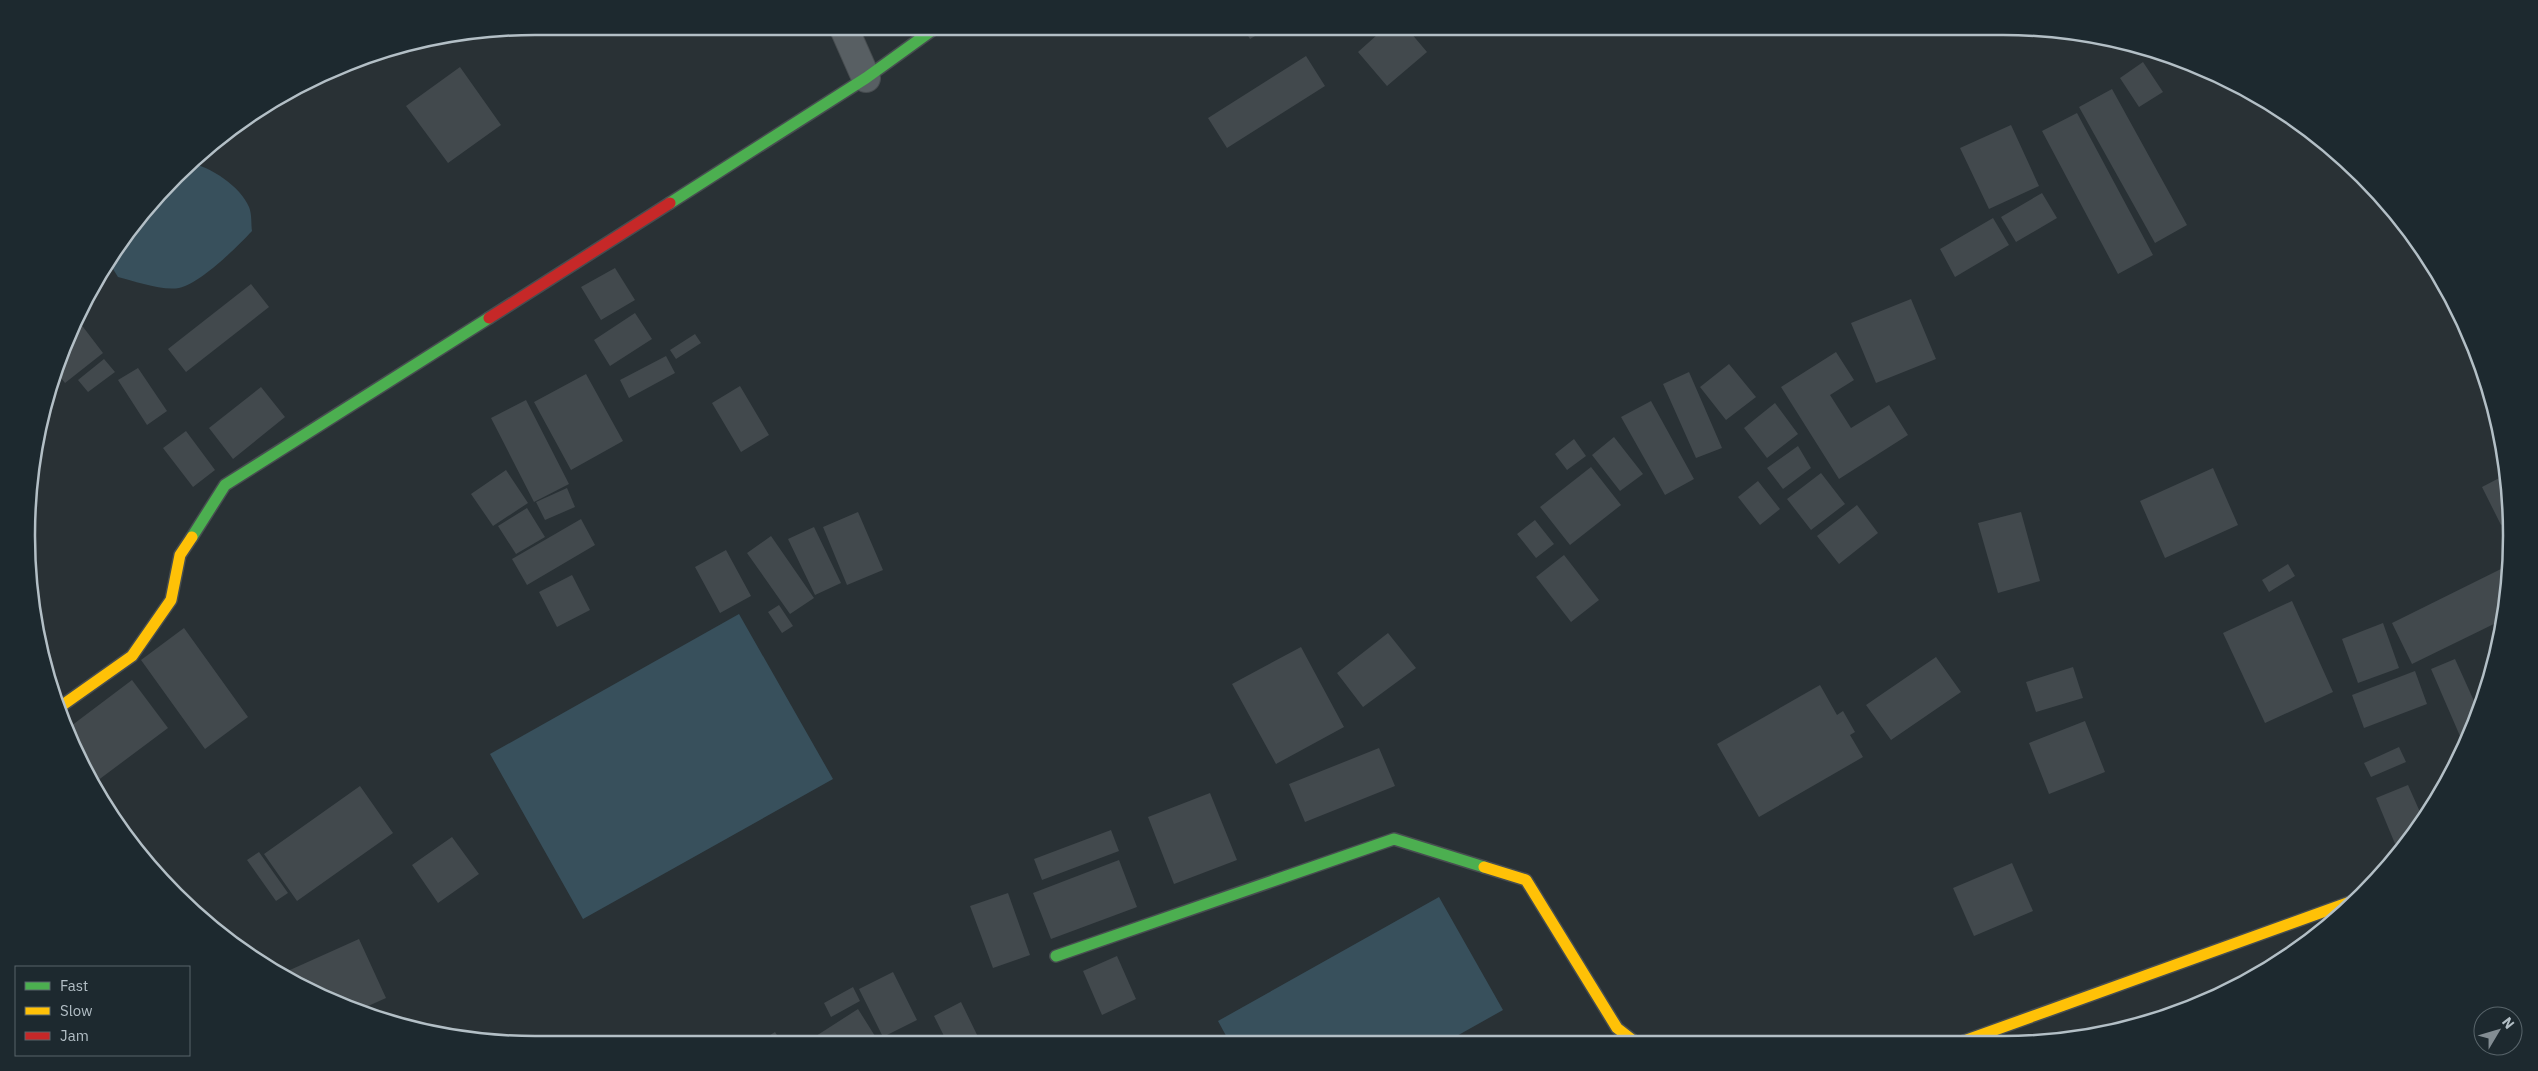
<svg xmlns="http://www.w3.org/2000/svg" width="2538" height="1071" viewBox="0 0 2538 1071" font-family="'IBM Plex Sans',sans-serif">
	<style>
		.water { fill: #38505c }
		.building { fill: #42494d }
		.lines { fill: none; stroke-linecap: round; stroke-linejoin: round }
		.street-casing { stroke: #474d50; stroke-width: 30 }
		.fast-casing { stroke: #474d50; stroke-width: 14 }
		.slow-casing { stroke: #474d50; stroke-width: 14 }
		.jam-casing { stroke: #474d50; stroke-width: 14 }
		.street { stroke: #585f63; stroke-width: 28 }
		.fast { stroke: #4caf50; stroke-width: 11 }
		.slow { stroke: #ffc107; stroke-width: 11 }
		.jam { stroke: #c62828; stroke-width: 11 }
		.rim { fill: none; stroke: #b3bfc6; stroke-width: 2.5 }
	</style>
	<rect width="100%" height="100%" fill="#293135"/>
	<path class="water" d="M 190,163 C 211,167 240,186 249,207 C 252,214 251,224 252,231 C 236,248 201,283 179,288 C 162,291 134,281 118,277 L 108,261 L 152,200 Z
		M 739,614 L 833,779 L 583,919 L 490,754 Z
		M 1439,897 L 1503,1010 L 1446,1042 L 1230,1043 L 1218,1021 Z"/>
	<path class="building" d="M 1242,26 L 1272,26 L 1250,39 Z
		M 1387,26 L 1405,26 L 1427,52 L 1387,86 L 1358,52 Z
		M 1306,56 L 1325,86 L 1227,148 L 1208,118 Z
		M 2143,62 L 2163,92 L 2139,107 L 2120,78 Z
		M 460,67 L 501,125 L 448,163 L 406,106 Z
		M 2112,89 L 2187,225 L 2155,243 L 2079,107 Z
		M 2077,113 L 2153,255 L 2118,274 L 2042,131 Z
		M 2011,125 L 2039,186 L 1989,209 L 1960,148 Z
		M 2042,193 L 2057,218 L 2016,242 L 2001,217 Z
		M 1993,218 L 2009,245 L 1955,277 L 1940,249 Z
		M 615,268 L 635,300 L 601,320 L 581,287 Z
		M 251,284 L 269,307 L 186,372 L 168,349 Z
		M 1911,299 L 1936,359 L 1876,383 L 1851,323 Z
		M 635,313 L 652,339 L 610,366 L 594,340 Z
		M 77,319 L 103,353 L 65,383 L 54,369 L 61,359 L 60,357 Z
		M 695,334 L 701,343 L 676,359 L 670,350 Z
		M 1836,352 L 1854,380 L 1830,395 L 1851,428 L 1889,405 L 1908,435 L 1839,479 L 1781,387 Z
		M 666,356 L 675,373 L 629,398 L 620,380 Z
		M 104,359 L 115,372 L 88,392 L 78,380 Z
		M 1729,364 L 1756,397 L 1726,420 L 1700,387 Z
		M 138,368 L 167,411 L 147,425 L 118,380 Z
		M 1689,372 L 1722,448 L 1696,458 L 1663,384 Z
		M 586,374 L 623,441 L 571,470 L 534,402 Z
		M 740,386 L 769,435 L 741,452 L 712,403 Z
		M 261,387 L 285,417 L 233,459 L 209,428 Z
		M 526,400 L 569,484 L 534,502 L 491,418 Z
		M 1651,401 L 1694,479 L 1665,495 L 1621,417 Z
		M 1775,403 L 1798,434 L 1767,458 L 1744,428 Z
		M 186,431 L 215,470 L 193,487 L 163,448 Z
		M 1614,437 L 1643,474 L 1620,491 L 1592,455 Z
		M 1574,439 L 1586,456 L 1567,470 L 1555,454 Z
		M 1798,446 L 1811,468 L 1783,489 L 1767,468 Z
		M 1591,467 L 1621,505 L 1570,545 L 1540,507 Z
		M 2213,468 L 2238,525 L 2165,558 L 2140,501 Z
		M 506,470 L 528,503 L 493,526 L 471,494 Z
		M 1821,473 L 1845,504 L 1811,530 L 1787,499 Z
		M 2505,475 L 2511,502 L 2510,521 L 2501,525 L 2482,487 Z
		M 1758,481 L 1780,509 L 1760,525 L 1738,497 Z
		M 567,488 L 575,507 L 545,520 L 536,502 Z
		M 1857,505 L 1878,533 L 1839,564 L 1817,536 Z
		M 527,508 L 545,537 L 516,554 L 498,526 Z
		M 858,512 L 883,570 L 847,585 L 823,527 Z
		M 2021,512 L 2040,581 L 1998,593 L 1978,523 Z
		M 581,519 L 595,545 L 527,585 L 512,559 Z
		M 1535,520 L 1554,544 L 1536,558 L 1517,534 Z
		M 814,527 L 841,583 L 815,595 L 788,539 Z
		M 771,536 L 814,598 L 790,614 L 747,553 Z
		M 726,550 L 751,596 L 720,613 L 695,567 Z
		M 1564,555 L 1599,600 L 1571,622 L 1536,577 Z
		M 2288,564 L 2295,576 L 2269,592 L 2262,580 Z
		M 2509,565 L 2507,602 L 2502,625 L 2500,621 L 2412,664 L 2392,623 Z
		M 572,575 L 590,610 L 557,627 L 539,592 Z
		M 2292,601 L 2333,692 L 2265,723 L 2223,633 Z
		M 779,605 L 793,626 L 782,633 L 768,612 Z
		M 2383,623 L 2399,668 L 2358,683 L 2342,639 Z
		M 184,628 L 248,717 L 205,749 L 141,660 Z
		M 1388,633 L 1416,668 L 1363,707 L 1337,673 Z
		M 1301,647 L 1344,727 L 1276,764 L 1232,684 Z
		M 1936,657 L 1961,692 L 1891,740 L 1866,705 Z
		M 2455,659 L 2479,712 L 2463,743 L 2431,669 Z
		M 2073,667 L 2083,698 L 2036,712 L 2026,682 Z
		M 2415,671 L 2427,704 L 2364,728 L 2352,695 Z
		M 132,680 L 168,728 L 93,784 L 67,729 Z
		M 1820,685 L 1837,715 L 1843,711 L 1855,732 L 1850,735 L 1863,757 L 1759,817 L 1717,744 Z
		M 2085,721 L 2105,772 L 2049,794 L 2029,743 Z
		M 2399,747 L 2406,762 L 2371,777 L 2364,763 Z
		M 1379,748 L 1395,786 L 1305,822 L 1289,784 Z
		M 2408,785 L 2424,821 L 2398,851 L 2376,798 Z
		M 360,786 L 393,833 L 297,901 L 264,854 Z
		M 1210,793 L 1237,860 L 1174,884 L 1148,817 Z
		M 1111,830 L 1119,851 L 1042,880 L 1034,859 Z
		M 452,837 L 479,874 L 438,903 L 412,865 Z
		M 259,852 L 288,893 L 276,901 L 247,860 Z
		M 1119,860 L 1137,907 L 1051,939 L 1033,893 Z
		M 2012,863 L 2033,911 L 1974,936 L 1953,888 Z
		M 1008,893 L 1030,955 L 993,968 L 970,906 Z
		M 359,939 L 386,998 L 357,1011 L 282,977 L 281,974 Z
		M 1117,956 L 1136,999 L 1102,1015 L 1083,971 Z
		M 893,972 L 917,1020 L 883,1037 L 859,989 Z
		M 853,987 L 860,1001 L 831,1017 L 824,1003 Z
		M 961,1002 L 981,1043 L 980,1043 L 948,1044 L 934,1016 Z
		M 858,1009 L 880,1044 L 821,1044 L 816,1036 Z
		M 775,1032 L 782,1043 L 780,1044 L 756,1044 Z"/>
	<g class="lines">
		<defs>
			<path id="street" d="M 843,26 L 866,78"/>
			<path id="fast" d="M 670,203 L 866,78 L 938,26
				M 192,537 L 225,485 L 489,318
				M 1056,956 L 1394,839 L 1484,867"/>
			<path id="slow" d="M 57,709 L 132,656 L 171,600 L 180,555 L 192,537
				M 1484,867 L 1526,880 L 1617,1028 L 1635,1042
				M 1964,1041 L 2353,901"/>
			<path id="jam" d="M 489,318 L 670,203"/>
		</defs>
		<use href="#street" class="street-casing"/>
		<use href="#fast" class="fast-casing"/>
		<use href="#slow" class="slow-casing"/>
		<use href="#jam" class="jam-casing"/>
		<use href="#street" class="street"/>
		<use href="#fast" class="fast"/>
		<use href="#slow" class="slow"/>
		<use href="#jam" class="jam"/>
	</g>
	<path d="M0 0H2538V1071H0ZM535 35H2003A500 500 0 0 1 2503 535V536A500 500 0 0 1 2003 1036H535A500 500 0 0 1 35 536V535A500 500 0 0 1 535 35Z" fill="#1d292f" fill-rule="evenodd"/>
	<path class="rim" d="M535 35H2003A500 500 0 0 1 2503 535V536A500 500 0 0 1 2003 1036H535A500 500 0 0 1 35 536V535A500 500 0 0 1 535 35Z"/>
	<rect x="15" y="966" width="175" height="90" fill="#1d292f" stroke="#59656b"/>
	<rect x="25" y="982" width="25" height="8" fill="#4caf50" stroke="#59656b"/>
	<text x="60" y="991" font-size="15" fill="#b3bfc6">Fast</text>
	<rect x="25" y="1007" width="25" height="8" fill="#ffc107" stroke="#59656b"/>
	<text x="60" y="1016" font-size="15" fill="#b3bfc6">Slow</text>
	<rect x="25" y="1032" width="25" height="8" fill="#c62828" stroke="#59656b"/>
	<text x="60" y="1041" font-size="15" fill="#b3bfc6">Jam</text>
	<g transform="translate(2498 1031) rotate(52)"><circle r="24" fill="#1d292f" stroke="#59656b"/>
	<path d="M0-4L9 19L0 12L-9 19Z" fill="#838d93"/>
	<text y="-8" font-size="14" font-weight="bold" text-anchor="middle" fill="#b3bfc6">N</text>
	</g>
</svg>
